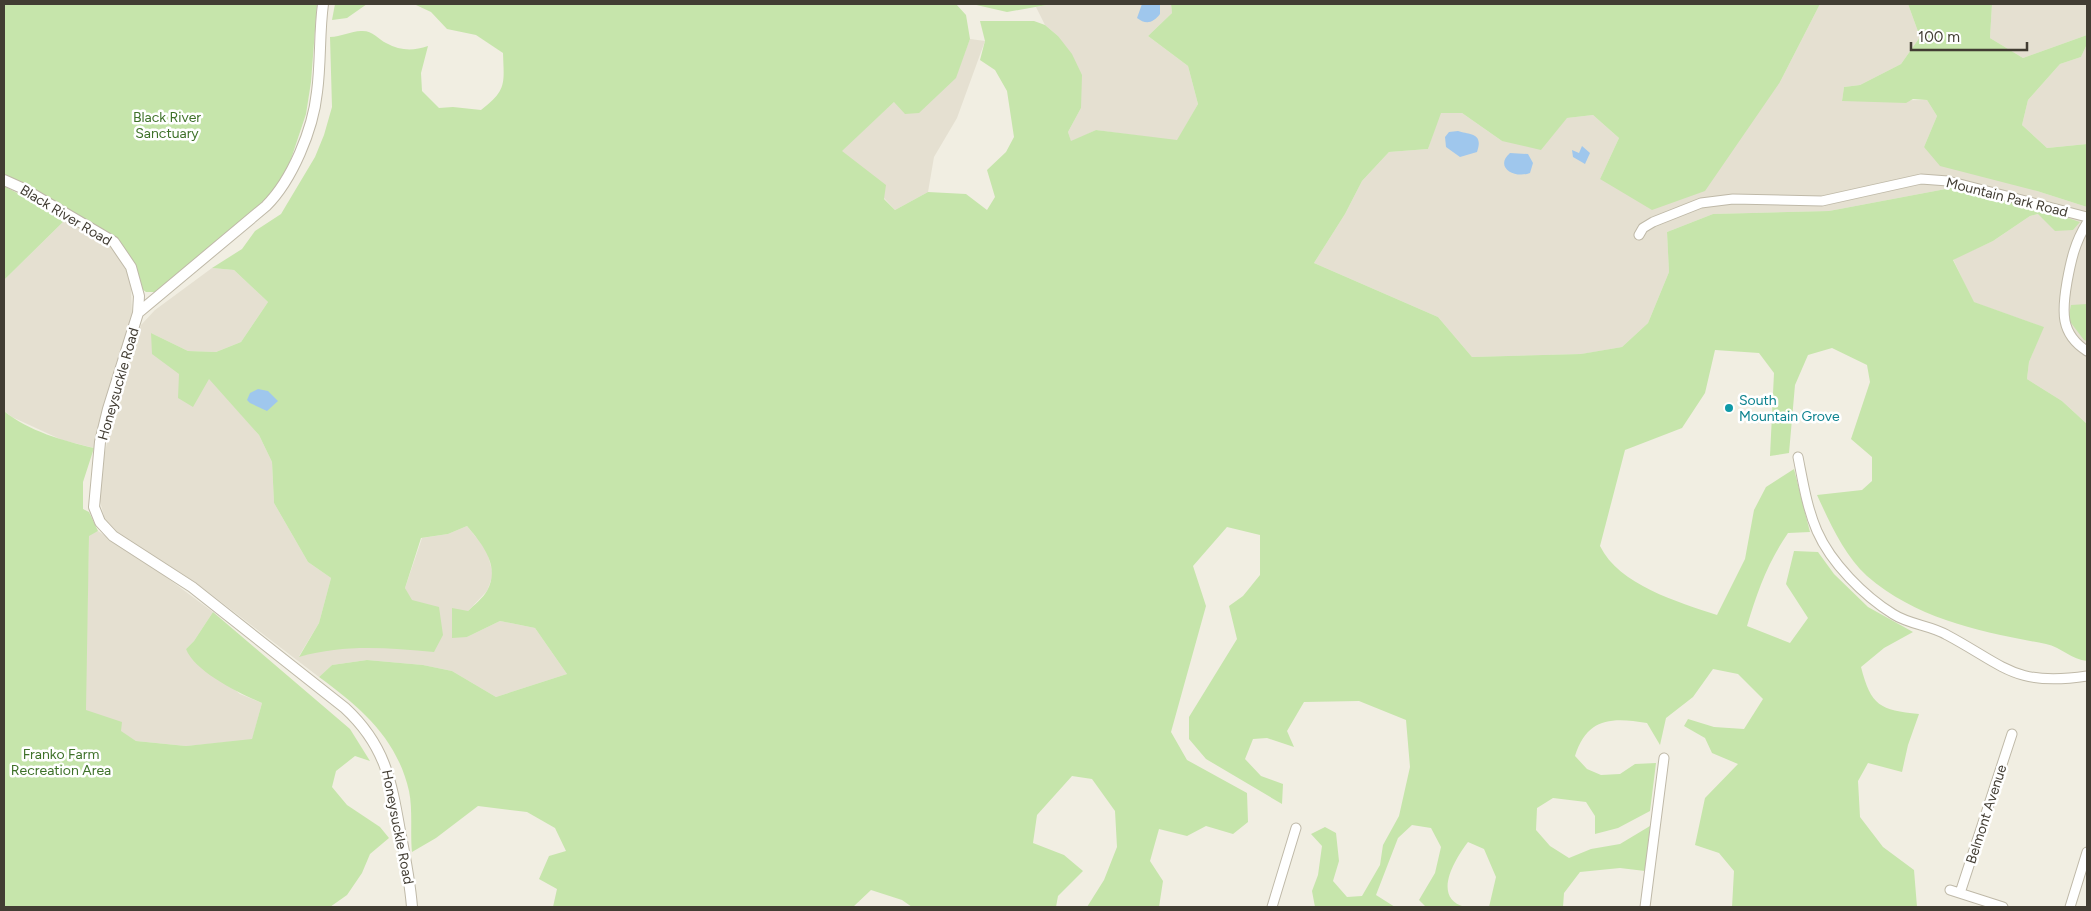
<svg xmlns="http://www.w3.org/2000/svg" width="2091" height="911" viewBox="0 0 2091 911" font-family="Figtree,sans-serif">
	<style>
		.residential { fill: #e5e0d1 }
		.green { fill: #c6e5ab }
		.water { fill: #9fc7ed }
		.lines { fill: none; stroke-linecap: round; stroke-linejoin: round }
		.minor-casing { stroke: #bfb9a8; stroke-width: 11 }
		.tertiary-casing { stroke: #bfb9a8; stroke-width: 12 }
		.minor { stroke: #fff; stroke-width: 9 }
		.tertiary { stroke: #fff; stroke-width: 10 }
		.culture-dot { fill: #0f9aa8; stroke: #fff; stroke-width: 2 }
		.labels { text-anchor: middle; stroke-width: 5; stroke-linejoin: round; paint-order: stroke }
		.park-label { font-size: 14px; fill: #3e7129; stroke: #fff }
		.street-label { font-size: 14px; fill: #423d33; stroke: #fff }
		.culture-label { font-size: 14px; fill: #0d838f; stroke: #fff; text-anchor: start }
	</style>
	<rect width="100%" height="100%" fill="#f1eee2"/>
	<path class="residential" d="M 1052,4 L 1171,4 L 1172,13 L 1148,36 L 1188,66 L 1198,104 L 1177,141 L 1096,130 L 1071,142 L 1068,132 L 1081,108 L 1058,36 L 1045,25 L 1036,7 Z
		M 1820,4 L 1908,4 L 1920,37 L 1901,64 L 1860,85 L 1844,87 L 1842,101 L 1927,100 L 1937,116 L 1924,147 L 2037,191 L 2087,207 L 2087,424 L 2062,401 L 2027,379 L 2029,362 L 2043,327 L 1973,302 L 1953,259 L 1993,241 L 2030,216 L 2038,214 L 2079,223 L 1951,188 L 1829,211 L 1713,214 L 1667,232 L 1669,272 L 1648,323 L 1622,347 L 1582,354 L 1472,357 L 1438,317 L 1314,263 L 1345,214 L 1362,181 L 1389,152 L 1428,149 L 1440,113 L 1462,113 L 1502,141 L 1567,118 L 1593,115 L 1619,138 L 1600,179 L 1780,82 Z
		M 1992,4 L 2087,4 L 2087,35 L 2023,58 L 1990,38 Z
		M 970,39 L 985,41 L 957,118 L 934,157 L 928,192 L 895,210 L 841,151 L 894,102 L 955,78 Z
		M 2087,44 L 2087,144 L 2047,148 L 2022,125 L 2028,100 L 2060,64 L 2081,57 Z
		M 66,219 L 111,246 L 127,271 L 131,289 L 132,315 L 94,448 L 62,440 L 12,417 L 4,411 L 4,280 Z
		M 212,268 L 234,270 L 268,302 L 241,342 L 216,352 L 188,351 L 151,333 L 209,378 L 259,435 L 272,462 L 274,503 L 308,562 L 331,578 L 319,623 L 299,656 L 328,649 L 379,647 L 434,651 L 405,588 L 422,538 L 448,534 L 467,526 L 487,551 L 493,575 L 487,591 L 468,611 L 467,637 L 500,621 L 535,628 L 567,674 L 496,697 L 452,671 L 423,665 L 367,660 L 332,665 L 319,677 L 195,582 L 116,532 L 106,523 L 99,498 L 104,456 L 120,387 L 141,325 L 155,310 Z
		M 98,531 L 162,574 L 213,612 L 194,641 L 186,649 L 240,694 L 262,703 L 252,740 L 186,746 L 136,741 L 85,710 L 89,535 Z"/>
	<path class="green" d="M 4,4 L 317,4 L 311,82 L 306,114 L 290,162 L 278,185 L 263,203 L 155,292 L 146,292 L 142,289 L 128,254 L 4,175 Z
		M 335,4 L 367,4 L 347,18 L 332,20 Z
		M 404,4 L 956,4 L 966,15 L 970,39 L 956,78 L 919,113 L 905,114 L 894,102 L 842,151 L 886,185 L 884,199 L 895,210 L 928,192 L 966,194 L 987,210 L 995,197 L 987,170 L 1006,152 L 1014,137 L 1007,91 L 995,70 L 980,60 L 985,41 L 980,21 L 1034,21 L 1045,25 L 1058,36 L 1072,54 L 1082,75 L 1081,108 L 1068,132 L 1071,141 L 1096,130 L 1177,140 L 1198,104 L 1188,66 L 1148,36 L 1172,13 L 1171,4 L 1820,4 L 1780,82 L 1705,191 L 1652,210 L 1600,179 L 1619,138 L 1593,115 L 1567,118 L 1541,150 L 1502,141 L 1462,113 L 1441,113 L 1428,149 L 1389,152 L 1362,181 L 1345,214 L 1314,263 L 1438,317 L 1472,357 L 1581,354 L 1622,347 L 1648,323 L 1669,272 L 1667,232 L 1713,214 L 1829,211 L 1951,188 L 2047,211 L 2080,222 L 2073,230 L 2055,231 L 2038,214 L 2030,216 L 1993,241 L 1953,260 L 1974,302 L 2044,327 L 2029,362 L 2027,379 L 2062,401 L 2087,424 L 2087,661 C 2072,660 2061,647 2046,644 C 1982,632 1918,620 1867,576 C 1844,555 1830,523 1817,495 L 1862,490 L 1872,481 L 1872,457 L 1851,439 L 1870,382 L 1867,365 L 1832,348 L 1808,355 L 1795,385 L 1789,453 L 1770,456 L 1774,373 L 1759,353 L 1715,350 L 1705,393 L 1682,428 L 1625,450 L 1600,546 C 1619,585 1678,602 1717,615 L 1745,559 L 1754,510 L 1766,487 L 1794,469 L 1810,532 L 1788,533 C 1768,562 1757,592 1747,626 L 1790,643 L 1808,618 L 1786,584 L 1794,551 L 1818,552 L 1834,574 L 1868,607 L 1913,632 L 1884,648 L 1861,667 C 1871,706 1880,710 1919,714 L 1908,745 L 1902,772 L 1868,763 L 1858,781 L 1860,817 L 1883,847 L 1914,870 L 1917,907 L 1732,907 L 1734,871 L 1719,853 L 1695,845 L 1705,798 L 1738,764 L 1712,753 L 1705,738 L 1684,726 L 1688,719 L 1714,727 L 1744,729 L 1763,699 L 1738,674 L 1713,669 L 1693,697 L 1666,718 L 1660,745 L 1647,723 C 1611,717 1587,718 1575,756 L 1587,769 L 1601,775 L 1620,774 L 1635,764 L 1656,763 L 1650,811 L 1618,828 L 1595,834 L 1595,816 L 1586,802 L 1553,798 L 1537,808 L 1536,830 L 1550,846 L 1569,858 L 1591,849 L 1620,844 L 1650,826 L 1645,871 L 1620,868 L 1580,872 L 1564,893 L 1563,907 L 1489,907 L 1496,877 L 1484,849 L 1468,842 C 1455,859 1431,898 1465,907 L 1426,907 L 1419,900 L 1435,873 L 1441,847 L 1431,828 L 1412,825 L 1398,838 L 1376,895 L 1395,907 L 1315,907 L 1312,891 L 1318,875 L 1322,846 L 1311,834 L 1325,827 L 1336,833 L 1339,861 L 1333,881 L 1347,897 L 1362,896 L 1380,865 L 1383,845 L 1399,816 L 1410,767 L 1406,720 L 1359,701 L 1304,702 L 1287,731 L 1294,747 L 1267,738 L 1253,739 L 1245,759 L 1261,776 L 1283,784 L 1282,804 L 1206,759 L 1189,739 L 1189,717 L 1237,639 L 1229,606 L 1243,596 L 1260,575 L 1260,535 L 1227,527 L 1193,566 L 1206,606 L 1171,732 L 1187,760 L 1247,793 L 1248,822 L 1233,834 L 1206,826 L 1187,836 L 1159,829 L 1150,861 L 1163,881 L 1159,907 L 1087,907 L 1104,880 L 1117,847 L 1115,811 L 1092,779 L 1072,776 L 1037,815 L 1033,843 L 1064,855 L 1083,871 L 1058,896 L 1056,907 L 912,907 L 902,900 L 871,890 L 853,907 L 553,907 L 557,889 L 539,879 L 549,856 L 566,851 L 555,828 L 527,812 L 478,806 L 436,838 L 412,852 C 410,833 413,810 409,791 C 397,738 360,707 319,677 L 332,665 L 367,660 L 423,665 L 452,671 L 496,697 L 567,674 L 535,628 L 500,621 L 467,637 L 452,638 L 452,608 L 468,611 C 474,605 483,598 487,591 C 501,566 482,544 467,526 L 448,534 L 421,538 L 405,588 L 412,600 L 439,607 L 443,635 L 434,652 C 387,648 345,644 299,657 L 319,623 L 331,578 L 308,562 L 274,503 L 272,462 L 259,435 L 209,379 L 193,407 L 178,398 L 179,374 L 152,354 L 151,333 L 188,351 L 216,352 L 241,342 L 268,302 L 234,270 L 212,268 L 242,249 L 255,231 L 281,214 L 315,157 L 324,135 L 332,107 L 330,37 C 341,37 351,31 361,31 C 372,30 378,39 386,43 C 401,51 413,51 428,46 L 421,73 L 422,91 L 439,108 L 453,107 L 481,110 C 507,90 504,84 503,53 L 476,35 L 447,29 L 431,12 L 416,5 Z
		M 972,4 L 1052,4 L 1007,12 Z
		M 1908,4 L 1992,4 L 1990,38 L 2023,58 L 2087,35 L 2087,44 L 2081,57 L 2060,64 L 2028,100 L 2022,125 L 2047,148 L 2087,144 L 2087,207 L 2037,191 L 1940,166 L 1924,147 L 1937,116 L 1927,100 L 1913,99 L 1906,103 L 1842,101 L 1844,87 L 1860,85 L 1901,64 L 1920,37 Z
		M 4,186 L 66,219 L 4,280 Z
		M 2087,304 L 2087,341 L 2084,340 L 2068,319 L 2071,305 Z
		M 4,411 C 28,431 64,441 94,448 L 83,482 L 83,509 L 89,512 L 98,531 L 89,536 L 86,710 L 122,722 L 121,731 L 136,741 L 186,746 L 252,739 L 262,703 C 239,693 195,672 186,649 L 194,641 L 213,612 L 350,729 L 370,761 L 355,756 L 336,771 L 332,787 L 347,805 L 380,827 L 389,838 L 370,854 L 362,873 L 347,895 L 330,907 L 4,907 Z"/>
	<path class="water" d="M 1142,4 L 1160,4 L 1160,14 C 1153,23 1146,25 1137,18 Z
		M 1458,131 C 1469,135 1484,132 1477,152 L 1460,157 L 1446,147 L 1445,137 L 1449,132 Z
		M 1582,146 L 1590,153 L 1585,164 L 1573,157 L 1572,150 L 1579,153 Z
		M 1510,153 L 1528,154 L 1533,163 L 1530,173 C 1514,179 1494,167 1510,153 Z
		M 258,389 L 268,391 L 278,401 L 267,411 L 250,403 L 247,400 L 250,393 Z"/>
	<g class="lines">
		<defs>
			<path id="minor" d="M 2087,223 C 2075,242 2071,260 2067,282 C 2062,311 2060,334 2087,351
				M 1639,235 L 1643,228 L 1653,222 L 1701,203 L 1733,199 L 1822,201 L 1921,179 L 1948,181 L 2087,217
				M 1798,457 C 1803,482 1807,508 1817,531 C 1831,563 1864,596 1893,614 C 1910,625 1930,625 1947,635 C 2005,666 2015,687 2087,676
				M 1950,890 L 2003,907
				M 1960,893 L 2012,734
				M 1272,907 L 1296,828
				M 1645,907 L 1664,758
				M 2070,907 L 2087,852"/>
			<path id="tertiary" d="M 323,4 C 319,33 321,63 317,92 C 313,130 292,180 266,206 L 138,313 L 108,409 L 100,442 L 94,507 L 100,522 L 113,536 L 192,587 L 345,708 C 385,745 391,780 400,831 C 405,856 410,882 412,907
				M 4,180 L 24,189 L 114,242 L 131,267 L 139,296 L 138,313"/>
		</defs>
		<use href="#minor" class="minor-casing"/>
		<use href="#tertiary" class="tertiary-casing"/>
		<use href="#minor" class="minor"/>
		<use href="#tertiary" class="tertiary"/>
	</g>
	<circle class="culture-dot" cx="1729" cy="408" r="5"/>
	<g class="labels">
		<g class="park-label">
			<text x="167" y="122">Black River<tspan x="167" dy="16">Sanctuary</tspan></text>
			<text x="61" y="759">Franko Farm<tspan x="61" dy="16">Recreation Area</tspan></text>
		</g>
		<g class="street-label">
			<text transform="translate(2007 197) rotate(14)" y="5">Mountain Park Road</text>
			<text transform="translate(66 215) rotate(31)" y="5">Black River Road</text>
			<text transform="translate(118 384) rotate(-74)" y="5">Honeysuckle Road</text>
			<text transform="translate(1986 814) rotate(-72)" y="5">Belmont Avenue</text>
			<text transform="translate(398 827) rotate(79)" y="5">Honeysuckle Road</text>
		</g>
		<g class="culture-label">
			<text x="1739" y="405">South<tspan x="1739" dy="16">Mountain Grove</tspan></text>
		</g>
	</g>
	<rect width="2091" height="911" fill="none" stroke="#423d33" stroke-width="10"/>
	<path d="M1911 42v8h116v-8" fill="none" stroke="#423d33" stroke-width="2.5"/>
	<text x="1918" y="42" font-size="15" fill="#423d33" stroke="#ffffff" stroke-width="4" paint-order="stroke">100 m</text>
</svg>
